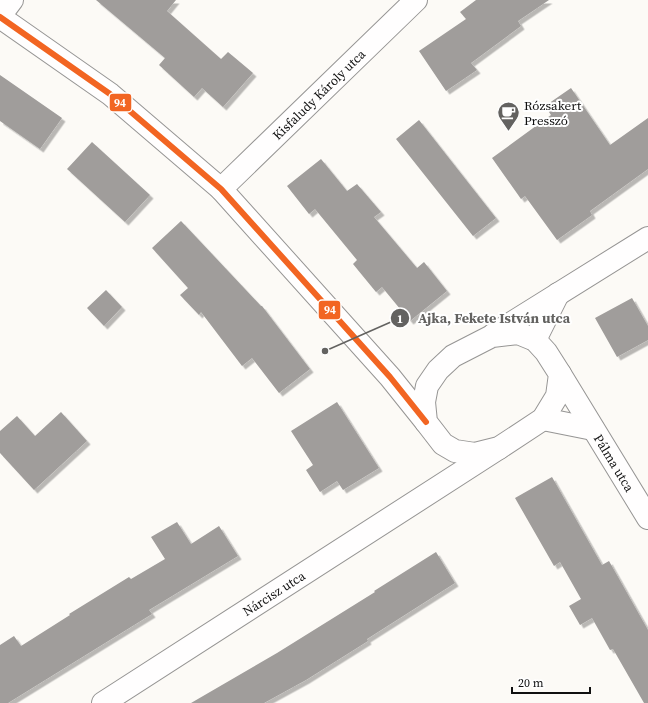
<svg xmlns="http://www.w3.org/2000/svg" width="648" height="703" viewBox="0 0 648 703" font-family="'Source Serif 4',serif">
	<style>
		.building { fill: #a09d9b; filter: url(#shadow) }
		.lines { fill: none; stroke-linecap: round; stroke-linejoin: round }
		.minor-casing { stroke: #969594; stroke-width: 24 }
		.minor { stroke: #fffefe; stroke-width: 22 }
		.bus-1-casing { stroke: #fff; stroke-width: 9 }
		.bus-1 { stroke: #f26522; stroke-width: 6 }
		.labels { text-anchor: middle; stroke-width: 4; stroke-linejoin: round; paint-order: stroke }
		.street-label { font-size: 13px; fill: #101010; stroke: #fff }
		.poi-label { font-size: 13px; fill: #101010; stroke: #fff; text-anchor: start }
		.leader { fill: none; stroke: #636260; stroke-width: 1.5 }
		.callout-dot { fill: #636260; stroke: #fff; stroke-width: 1.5 }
		.mark-label { font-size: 12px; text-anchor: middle; font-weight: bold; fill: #fff }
		.callout-label { font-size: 14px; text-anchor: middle; font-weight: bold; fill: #636260; stroke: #fff; stroke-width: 4; stroke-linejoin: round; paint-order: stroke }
		.line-badge { stroke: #fff; stroke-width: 1.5 }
		.badge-label { font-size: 11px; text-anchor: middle; font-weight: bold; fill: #fff }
	</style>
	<defs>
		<filter id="shadow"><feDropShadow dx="3.5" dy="3.5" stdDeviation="0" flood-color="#0004"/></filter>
	</defs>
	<rect width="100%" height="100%" fill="#fcfaf6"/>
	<path class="building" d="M 96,0 L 176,0 L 167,11 L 221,59 L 228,52 L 253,73 L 223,107 L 202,88 L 194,97 L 159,65 L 165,58 Z
		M 476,0 L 549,0 L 518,21 L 521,26 L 471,63 L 477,70 L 446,91 L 419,51 L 466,19 L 460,12 Z
		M 0,75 L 62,118 L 40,149 L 0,121 Z
		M 571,88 L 610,145 L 648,118 L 648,169 L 590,211 L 592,215 L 557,240 L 525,196 L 521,199 L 492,158 L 551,115 L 545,106 Z
		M 419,120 L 496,218 L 473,236 L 396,139 Z
		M 92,142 L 150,195 L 125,222 L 67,169 Z
		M 321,159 L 347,191 L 357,184 L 381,212 L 374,217 L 417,268 L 424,262 L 447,291 L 410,321 L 382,287 L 376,292 L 353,264 L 357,260 L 315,209 L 309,214 L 287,186 Z
		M 181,221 L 261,306 L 262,306 L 310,369 L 279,393 L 252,358 L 242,366 L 201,312 L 199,315 L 180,295 L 188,288 L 152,248 Z
		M 106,290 L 122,307 L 104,326 L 87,308 Z
		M 632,298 L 648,326 L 648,340 L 617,357 L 595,318 Z
		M 337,402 L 379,468 L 343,490 L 337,481 L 320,492 L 306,470 L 313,465 L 291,431 Z
		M 61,412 L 87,441 L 34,490 L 0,453 L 0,431 L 17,416 L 35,436 Z
		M 552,477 L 602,565 L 609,561 L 648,630 L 648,703 L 644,703 L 613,649 L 610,650 L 592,618 L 580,625 L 569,606 L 581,599 L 560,562 L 554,566 L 515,498 Z
		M 177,522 L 191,544 L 219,526 L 238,556 L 149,610 L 152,614 L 8,703 L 0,703 L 0,645 L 14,636 L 21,646 L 70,615 L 69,614 L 129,577 L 131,579 L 165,559 L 151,537 Z
		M 436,552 L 455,583 L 367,639 L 368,641 L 306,680 L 264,703 L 191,703 L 277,653 L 375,592 L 374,591 Z"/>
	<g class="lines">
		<defs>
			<g id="minor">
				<path d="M 0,16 L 12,0"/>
				<path d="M 0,17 L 110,94 L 221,189 L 390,377 L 426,422"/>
				<path id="s1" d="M 221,189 L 416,0"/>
				<path d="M 518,333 L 535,340 L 546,352 L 560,374 L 557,396 L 543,419 L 499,448 L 475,454 L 455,451 L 443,444 L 426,422 L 424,402 L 427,386 L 438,370 L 453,356 L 492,336 Z"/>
				<path d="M 494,334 L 648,238"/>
				<path d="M 535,340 L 558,294"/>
				<path id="s2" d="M 560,374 L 648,518"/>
				<path d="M 543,419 L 593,429"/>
				<path id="s3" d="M 103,703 L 499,448"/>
			</g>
		</defs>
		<use href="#minor" class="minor-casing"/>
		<use href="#minor" class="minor"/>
		<defs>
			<path id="bus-1" d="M 0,17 L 110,94 L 221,189 L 390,377 L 426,422"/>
		</defs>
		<use href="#bus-1" class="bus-1-casing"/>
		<use href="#bus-1" class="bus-1"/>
	</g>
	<defs>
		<symbol id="cafe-pin" viewBox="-11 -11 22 30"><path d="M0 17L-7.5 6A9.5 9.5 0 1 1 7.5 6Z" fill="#636260" stroke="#fff"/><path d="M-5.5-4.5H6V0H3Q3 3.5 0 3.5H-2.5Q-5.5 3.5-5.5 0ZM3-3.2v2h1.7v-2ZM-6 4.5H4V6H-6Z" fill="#fff"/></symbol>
	</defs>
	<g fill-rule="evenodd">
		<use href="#cafe-pin" x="496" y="100" width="25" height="34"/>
	</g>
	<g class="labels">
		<g class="street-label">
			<text dy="5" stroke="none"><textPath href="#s1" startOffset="136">Kisfaludy Károly utca</textPath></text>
			<text dy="5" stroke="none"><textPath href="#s2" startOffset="104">Pálma utca</textPath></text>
			<text dy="5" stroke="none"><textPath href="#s3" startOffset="203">Nárcisz utca</textPath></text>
		</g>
		<g class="poi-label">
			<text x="524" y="110">Rózsakert<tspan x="524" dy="15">Presszó</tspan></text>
		</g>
	</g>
	<path class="leader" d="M325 351L400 318"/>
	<g class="callout-dot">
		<circle cx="325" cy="351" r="4"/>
		<circle cx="400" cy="318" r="10"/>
	</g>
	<g class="mark-label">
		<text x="400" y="323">1</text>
	</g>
	<g class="callout-label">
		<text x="494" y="323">Ajka, Fekete István utca</text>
	</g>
	<g class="line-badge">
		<rect x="109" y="93" width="23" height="19" rx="4" fill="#f26522"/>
		<rect x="318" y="300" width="23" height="20" rx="4" fill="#f26522"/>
	</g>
	<g class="badge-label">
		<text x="120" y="107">94</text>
		<text x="330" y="314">94</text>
	</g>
	<path d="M512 687v6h78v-6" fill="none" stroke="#101010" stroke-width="2"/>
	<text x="518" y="687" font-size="12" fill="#101010" stroke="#ffffff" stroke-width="3" paint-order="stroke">20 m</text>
</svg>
